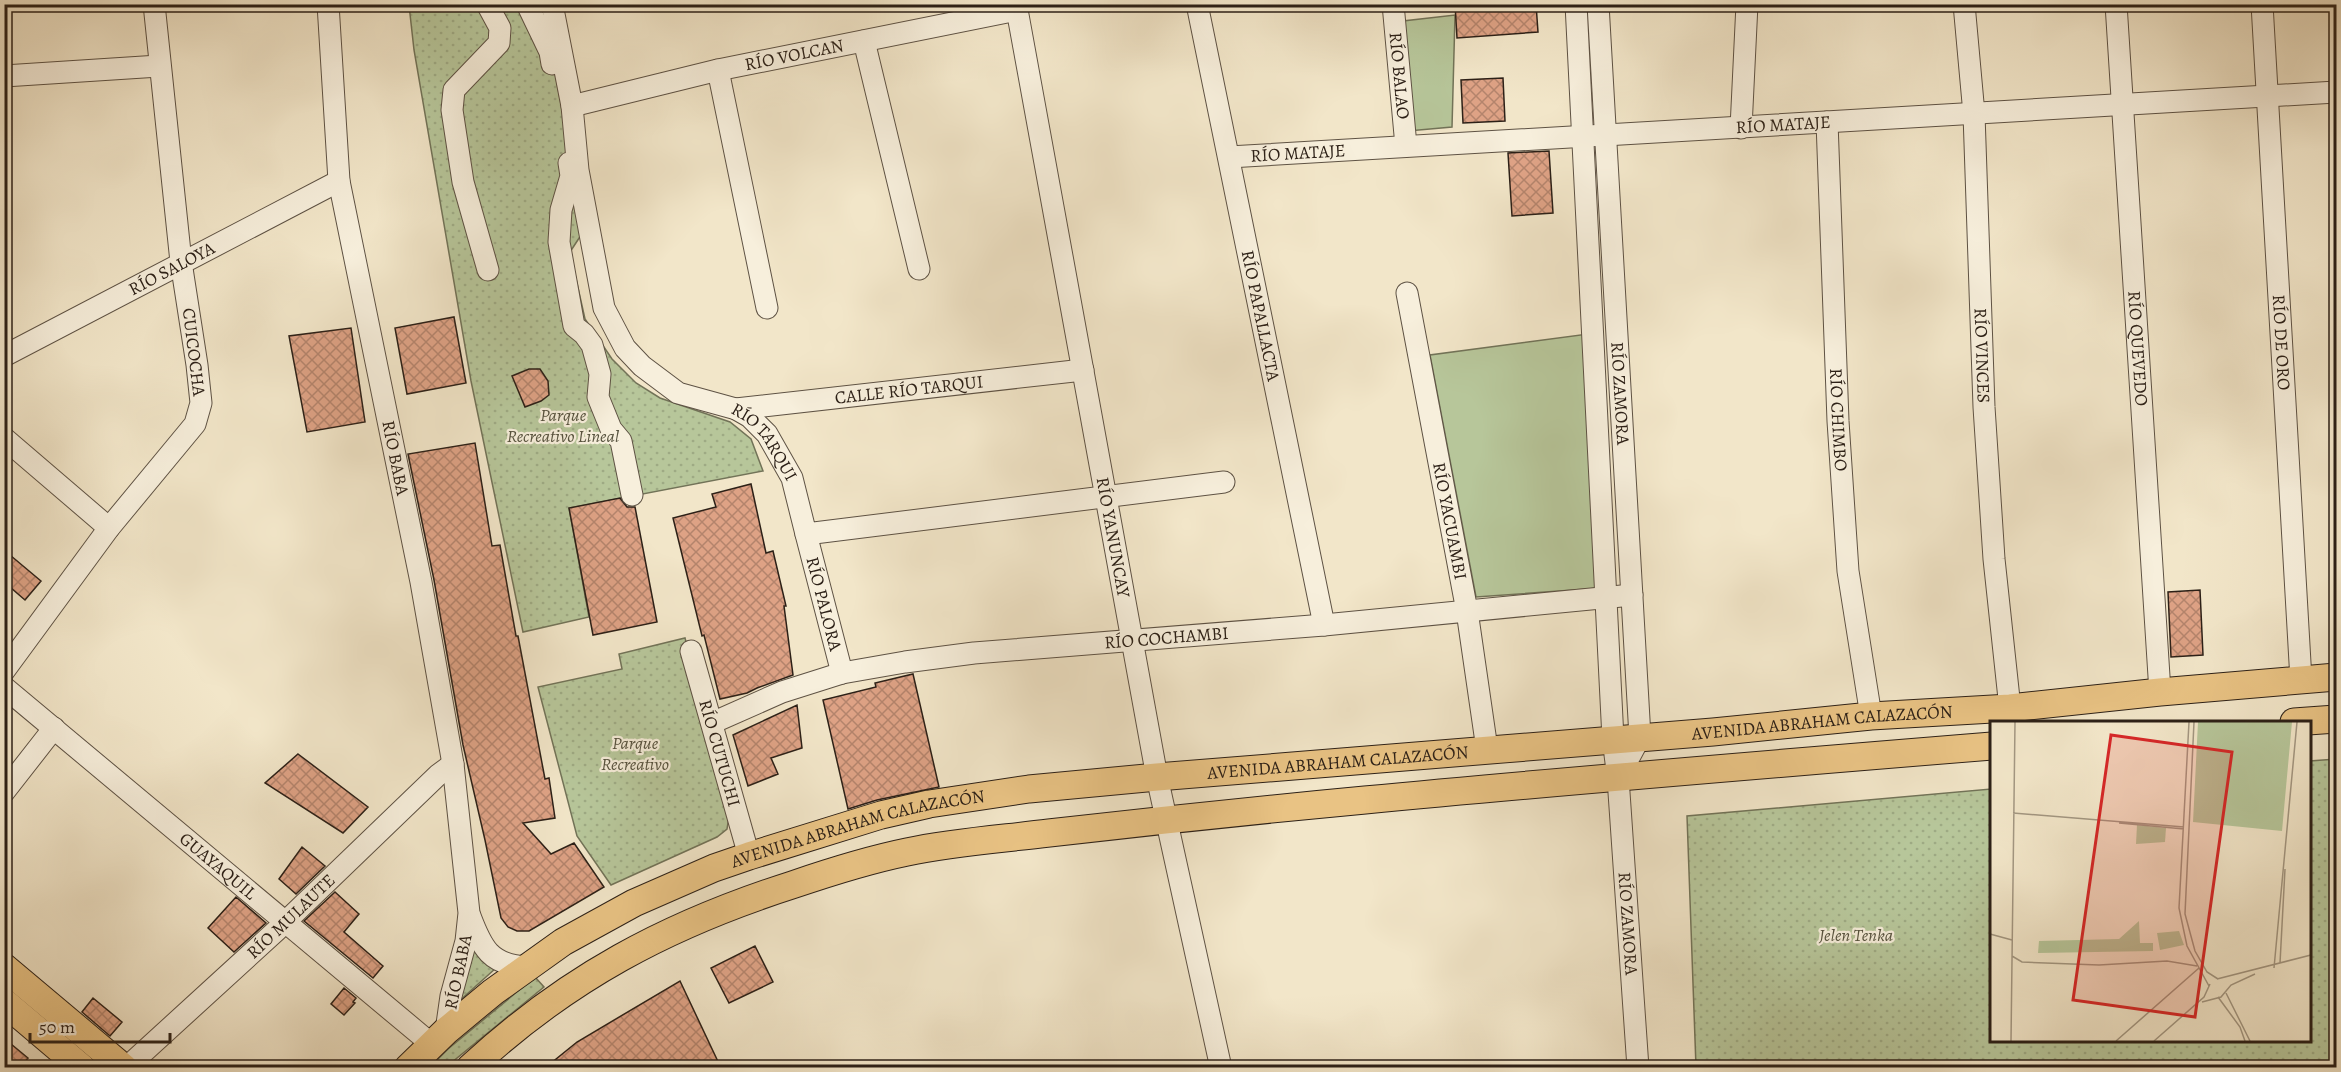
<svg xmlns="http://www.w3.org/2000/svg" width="2341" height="1072" viewBox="0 0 2341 1072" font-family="Alegreya,serif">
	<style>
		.green { fill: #b7c69a; stroke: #727358; stroke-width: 1.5 }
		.park { fill: url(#park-dots); stroke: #727358; stroke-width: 1.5 }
		.building { fill: url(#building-cross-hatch); stroke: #2c2017; stroke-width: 1.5 }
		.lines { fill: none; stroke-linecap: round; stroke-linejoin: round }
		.minor-casing { stroke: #5e5244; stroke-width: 23 }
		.major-casing { stroke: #2c2017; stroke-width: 29 }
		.minor { stroke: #f7efdc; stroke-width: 21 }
		.major { stroke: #e9c384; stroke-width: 27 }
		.labels { text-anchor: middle; stroke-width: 4.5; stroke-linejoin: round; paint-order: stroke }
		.street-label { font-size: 18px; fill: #2c2017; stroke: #f7efdc }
		.park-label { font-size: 18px; font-style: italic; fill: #56523e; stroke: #f7efdc }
		.inset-road { fill: none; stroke: #a39782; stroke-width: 1.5 }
		.view { fill: #d62828; fill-opacity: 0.15; stroke: #d62828; stroke-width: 3 }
		.inset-edge { fill: none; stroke: #2c2017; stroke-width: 3 }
	</style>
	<defs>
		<pattern id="park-dots" width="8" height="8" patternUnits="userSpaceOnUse" patternTransform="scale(1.5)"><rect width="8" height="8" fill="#b7c69a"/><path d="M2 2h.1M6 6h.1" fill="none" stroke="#9eaa84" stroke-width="1.8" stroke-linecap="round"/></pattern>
		<pattern id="building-cross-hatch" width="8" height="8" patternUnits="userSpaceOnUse" patternTransform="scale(1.5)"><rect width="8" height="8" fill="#dea285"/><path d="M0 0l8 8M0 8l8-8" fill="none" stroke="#b4846c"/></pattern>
	</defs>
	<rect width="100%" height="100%" fill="#f2e6c9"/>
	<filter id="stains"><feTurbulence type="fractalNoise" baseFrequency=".00333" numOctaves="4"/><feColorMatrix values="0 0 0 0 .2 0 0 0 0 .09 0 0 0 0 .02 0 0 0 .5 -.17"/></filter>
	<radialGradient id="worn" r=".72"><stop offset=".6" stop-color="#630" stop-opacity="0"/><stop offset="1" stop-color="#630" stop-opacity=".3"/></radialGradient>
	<path class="green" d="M 1455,15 L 1452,127 L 1408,131 L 1403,21 Z
		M 1588,334 L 1601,588 L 1476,597 L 1430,355 Z"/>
	<path class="park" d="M 409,5 L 542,5 L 585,229 L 570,252 L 585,319 L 612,359 L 636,383 L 660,398 L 730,422 L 751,439 L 763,471 L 569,508 L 589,617 L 523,632 L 471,381 L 414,50 Z
		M 685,638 L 729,816 L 727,829 L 717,837 L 611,885 L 577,836 L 538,687 L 622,669 L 619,654 Z
		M 2336,759 L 2336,1067 L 1696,1067 L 1687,816 L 1991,789 L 1992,1040 L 2310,1040 L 2310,761 Z
		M 473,948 L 482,961 L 496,968 L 457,1003 Z
		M 535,977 L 544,987 L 446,1067 L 429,1068 L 448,1049 Z"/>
	<path class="building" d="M 1455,4 L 1536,4 L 1538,32 L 1457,38 Z
		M 1503,78 L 1505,121 L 1463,123 L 1461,80 Z
		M 1549,151 L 1553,213 L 1512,216 L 1508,153 Z
		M 454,317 L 466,383 L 407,394 L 395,328 Z
		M 351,328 L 365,422 L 307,432 L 289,336 Z
		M 529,369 L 540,369 L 548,381 L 549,395 L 541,401 L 525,407 L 512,376 Z
		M 475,443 L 492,546 L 500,545 L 516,636 L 518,636 L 545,779 L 549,778 L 555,818 L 523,823 L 551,854 L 574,843 L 604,887 L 529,931 L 517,931 L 508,927 L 501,918 L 485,840 L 463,745 L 434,580 L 408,454 Z
		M 751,484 L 766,553 L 773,551 L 786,606 L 784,606 L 793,675 L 757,688 L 747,693 L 720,699 L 704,635 L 702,636 L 673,518 L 716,507 L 712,494 Z
		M 620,498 L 627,507 L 635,507 L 657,622 L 593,635 L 569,508 Z
		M 4,550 L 41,581 L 25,600 L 4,582 Z
		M 2200,590 L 2203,655 L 2171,657 L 2168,592 Z
		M 913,674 L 939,787 L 877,800 L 848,809 L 823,700 L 876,687 L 875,683 Z
		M 797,705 L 802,748 L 771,758 L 778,774 L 748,786 L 733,735 Z
		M 298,754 L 368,807 L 343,833 L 265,783 Z
		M 302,847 L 325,866 L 296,894 L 279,879 Z
		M 335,892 L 359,914 L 344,932 L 383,966 L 373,978 L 304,921 Z
		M 236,897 L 266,923 L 234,952 L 208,928 Z
		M 755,946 L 773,982 L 729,1003 L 711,968 Z
		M 680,981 L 721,1068 L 545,1068 L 577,1042 Z
		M 344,988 L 356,998 L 353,1002 L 355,1003 L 344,1015 L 331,1004 Z
		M 93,998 L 122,1022 L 110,1036 L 82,1012 Z
		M 11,1044 L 28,1058 L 20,1068 L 4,1068 L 4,1053 Z"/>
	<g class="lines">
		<defs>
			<g id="minor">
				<path id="s1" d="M 328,4 L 339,181 L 421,582 L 453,764 L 469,913 L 466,941 L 451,996 L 446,1031"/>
				<path d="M 487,4 L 500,28 L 499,43 L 454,90 L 452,110 L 463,182 L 488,270"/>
				<path d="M 527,4 L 550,52 L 552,64"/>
				<path id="s2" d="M 552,4 L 572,106 L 578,170 L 604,308 L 625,348 L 642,366 L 678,393 L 736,409 L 750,417 L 767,434 L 792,478 L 806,534 L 1224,482"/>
				<path id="s3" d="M 1016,4 L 1157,777 L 1221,1068"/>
				<path id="s4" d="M 1197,4 L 1324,625"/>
				<path id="s5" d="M 1393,4 L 1406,146"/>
				<path id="s6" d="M 1576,4 L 1613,739 L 1618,778 L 1638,1068"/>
				<path id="s7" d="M 1598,4 L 1640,737 L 1618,778"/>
				<path id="s8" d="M 1964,4 L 1974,114 L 1984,407 L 1994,559 L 2010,708"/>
				<path id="s9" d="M 2116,4 L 2160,692"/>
				<path id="s10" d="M 2262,4 L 2301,680"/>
				<path d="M 864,41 L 919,269"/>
				<path d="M 718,70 L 767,308"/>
				<path d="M 4,76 L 159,66"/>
				<path id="s11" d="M 572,106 L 718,70 L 1017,10"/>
				<path id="s12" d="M 1827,122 L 1838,421 L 1848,571 L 1871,716"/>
				<path d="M 1741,128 L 1747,4"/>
				<path id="s13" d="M 1229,157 L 2336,92"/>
				<path d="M 569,163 L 571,176 L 561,210 L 559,242 L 574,326 L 584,334 L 592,345 L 600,374 L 598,397 L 611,429 L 621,441 L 632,495"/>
				<path id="s14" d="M 1407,293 L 1467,611 L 1487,749"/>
				<path id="s15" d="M 4,356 L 339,181"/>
				<path id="s16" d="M 736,409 L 1083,370"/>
				<path d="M 4,438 L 109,528"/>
				<path id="s17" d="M 806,534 L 842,673"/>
				<path id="s18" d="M 691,651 L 749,856"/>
				<path d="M 4,671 L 109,528 L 195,424 L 201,403 L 197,365 L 181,262 L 154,4"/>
				<path id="s19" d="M 4,687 L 423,1037 L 433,1043"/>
				<path id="s20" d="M 712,723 L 782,692 L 842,673 L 905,662 L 974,653 L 1324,625 L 1632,595"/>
				<path d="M 4,792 L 54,728"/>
				<path d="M 470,916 C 482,948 490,965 527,967"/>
				<path id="s21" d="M 126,1068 L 277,930 L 438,775 L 453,764"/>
			</g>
			<g id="major">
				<path d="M 2294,722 L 2336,719"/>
				<path d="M 4,967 L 124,1068"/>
				<path d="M 4,1002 L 82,1068"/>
				<path id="s22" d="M 408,1068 L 446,1031 L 493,992 L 563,942 L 634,903 L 714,868 L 749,856 L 881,815 L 929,804 L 1029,789 L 1157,777 L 1713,732 L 1871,716 L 2010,708 L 2160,692 L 2336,677"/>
				<path d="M 470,1068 C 567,978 667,925 792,885 C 830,872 868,860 907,852 C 954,842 1001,839 1049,833 C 1154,821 1259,810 1365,800 C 1574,780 1783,763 1992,746"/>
			</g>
		</defs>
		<use href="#minor" class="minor-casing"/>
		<use href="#major" class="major-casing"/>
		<use href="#minor" class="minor"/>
		<use href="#major" class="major"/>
	</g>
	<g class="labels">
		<g class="street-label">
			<text dy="6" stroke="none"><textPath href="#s11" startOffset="228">RÍO VOLCAN</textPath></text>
			<text dy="6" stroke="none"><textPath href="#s5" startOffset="72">RÍO BALAO</textPath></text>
			<text dy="6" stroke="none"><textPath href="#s13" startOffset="555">RÍO MATAJE</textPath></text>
			<text dy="6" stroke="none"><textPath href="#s13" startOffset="69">RÍO MATAJE</textPath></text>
			<text dy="6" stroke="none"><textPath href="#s15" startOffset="189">RÍO SALOYA</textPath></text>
			<text dy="6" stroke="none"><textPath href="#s4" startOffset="318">RÍO PAPALLACTA</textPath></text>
			<text dy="6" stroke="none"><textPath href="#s10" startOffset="339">RÍO DE ORO</textPath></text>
			<text dy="6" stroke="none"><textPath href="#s9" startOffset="345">RÍO QUEVEDO</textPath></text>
			<text transform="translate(194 352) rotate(83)" y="6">CUICOCHA</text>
			<text dy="6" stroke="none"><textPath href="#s8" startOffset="352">RÍO VINCES</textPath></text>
			<text dy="6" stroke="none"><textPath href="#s16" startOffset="174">CALLE RÍO TARQUI</textPath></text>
			<text dy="6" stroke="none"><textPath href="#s7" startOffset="390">RÍO ZAMORA</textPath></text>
			<text dy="6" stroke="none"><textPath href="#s12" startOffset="298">RÍO CHIMBO</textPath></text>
			<text dy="6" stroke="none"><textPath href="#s2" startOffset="528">RÍO TARQUI</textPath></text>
			<text dy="6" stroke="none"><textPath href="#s1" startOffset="460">RÍO BABA</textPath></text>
			<text dy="6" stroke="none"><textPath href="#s14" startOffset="232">RÍO YACUAMBI</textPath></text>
			<text dy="6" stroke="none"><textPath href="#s3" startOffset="542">RÍO YANUNCAY</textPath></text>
			<text dy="6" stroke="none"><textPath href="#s17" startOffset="72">RÍO PALORA</textPath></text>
			<text dy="6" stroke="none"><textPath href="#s20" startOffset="466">RÍO COCHAMBI</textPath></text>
			<text dy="6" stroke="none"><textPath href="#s22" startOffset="1490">AVENIDA ABRAHAM CALAZACÓN</textPath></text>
			<text dy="6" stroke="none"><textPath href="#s18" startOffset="106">RÍO CUTUCHI</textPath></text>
			<text dy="6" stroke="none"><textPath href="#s22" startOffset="1004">AVENIDA ABRAHAM CALAZACÓN</textPath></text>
			<text dy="6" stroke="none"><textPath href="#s22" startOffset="518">AVENIDA ABRAHAM CALAZACÓN</textPath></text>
			<text dy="6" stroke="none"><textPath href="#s19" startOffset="279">GUAYAQUIL</textPath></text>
			<text dy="6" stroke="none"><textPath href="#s21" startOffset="224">RÍO MULAUTE</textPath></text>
			<text dy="6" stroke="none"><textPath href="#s6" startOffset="921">RÍO ZAMORA</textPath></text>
			<text transform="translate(458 972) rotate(-78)" y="6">RÍO BABA</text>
		</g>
		<g class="park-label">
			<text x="563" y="421">Parque<tspan x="563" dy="21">Recreativo Lineal</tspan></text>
			<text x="635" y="749">Parque<tspan x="635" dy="21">Recreativo</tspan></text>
			<text x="1856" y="941">Jelen Tenka</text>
		</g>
	</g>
	<g transform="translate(1990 721)">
		<rect width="321" height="321" fill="#f2e6c9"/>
		<path d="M 147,104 L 176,107 L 175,121 L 146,123 Z" fill="#b7c69a"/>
		<path d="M 208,1 L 302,1 L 292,110 L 203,101 ZM 149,200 L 150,222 L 163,222 L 163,230 L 48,232 L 49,220 L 129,218 ZM 189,210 L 194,224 L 170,229 L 167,212 Z" fill="#b7c69a"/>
		<path class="inset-road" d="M 199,1 L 189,187 L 197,225 L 219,265M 204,1 L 195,193 L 205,230 L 217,251 L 228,258M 23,92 L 194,106M 129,102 L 194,108M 0,213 L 22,219M 22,235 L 32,241 L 109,244 L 177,240 L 207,245M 290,242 L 295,148M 284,247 L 307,1M 227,258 L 321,234M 236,272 L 260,320M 228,276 L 250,306 L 255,320M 212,281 L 231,276 L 241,264 L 265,253M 21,320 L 25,1M 126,320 L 209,247M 164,320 L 214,276 L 220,263"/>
		<path class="view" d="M 121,14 L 242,31 L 205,296 L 83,279 Z"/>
		<rect width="321" height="321" class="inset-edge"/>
	</g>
	<rect width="2341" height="1072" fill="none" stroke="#f2e6c9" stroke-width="24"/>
	<rect x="6" y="6" width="2329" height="1060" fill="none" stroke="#2c2017" stroke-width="3"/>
	<rect x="12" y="12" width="2317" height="1048" fill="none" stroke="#2c2017" stroke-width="1.5"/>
	<path d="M30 1033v9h140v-9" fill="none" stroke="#2c2017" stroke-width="3"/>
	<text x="39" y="1033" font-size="18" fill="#2c2017" stroke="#f7efdc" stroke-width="4.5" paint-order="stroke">50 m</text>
	<rect width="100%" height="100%" filter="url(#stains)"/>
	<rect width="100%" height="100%" fill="url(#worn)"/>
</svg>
